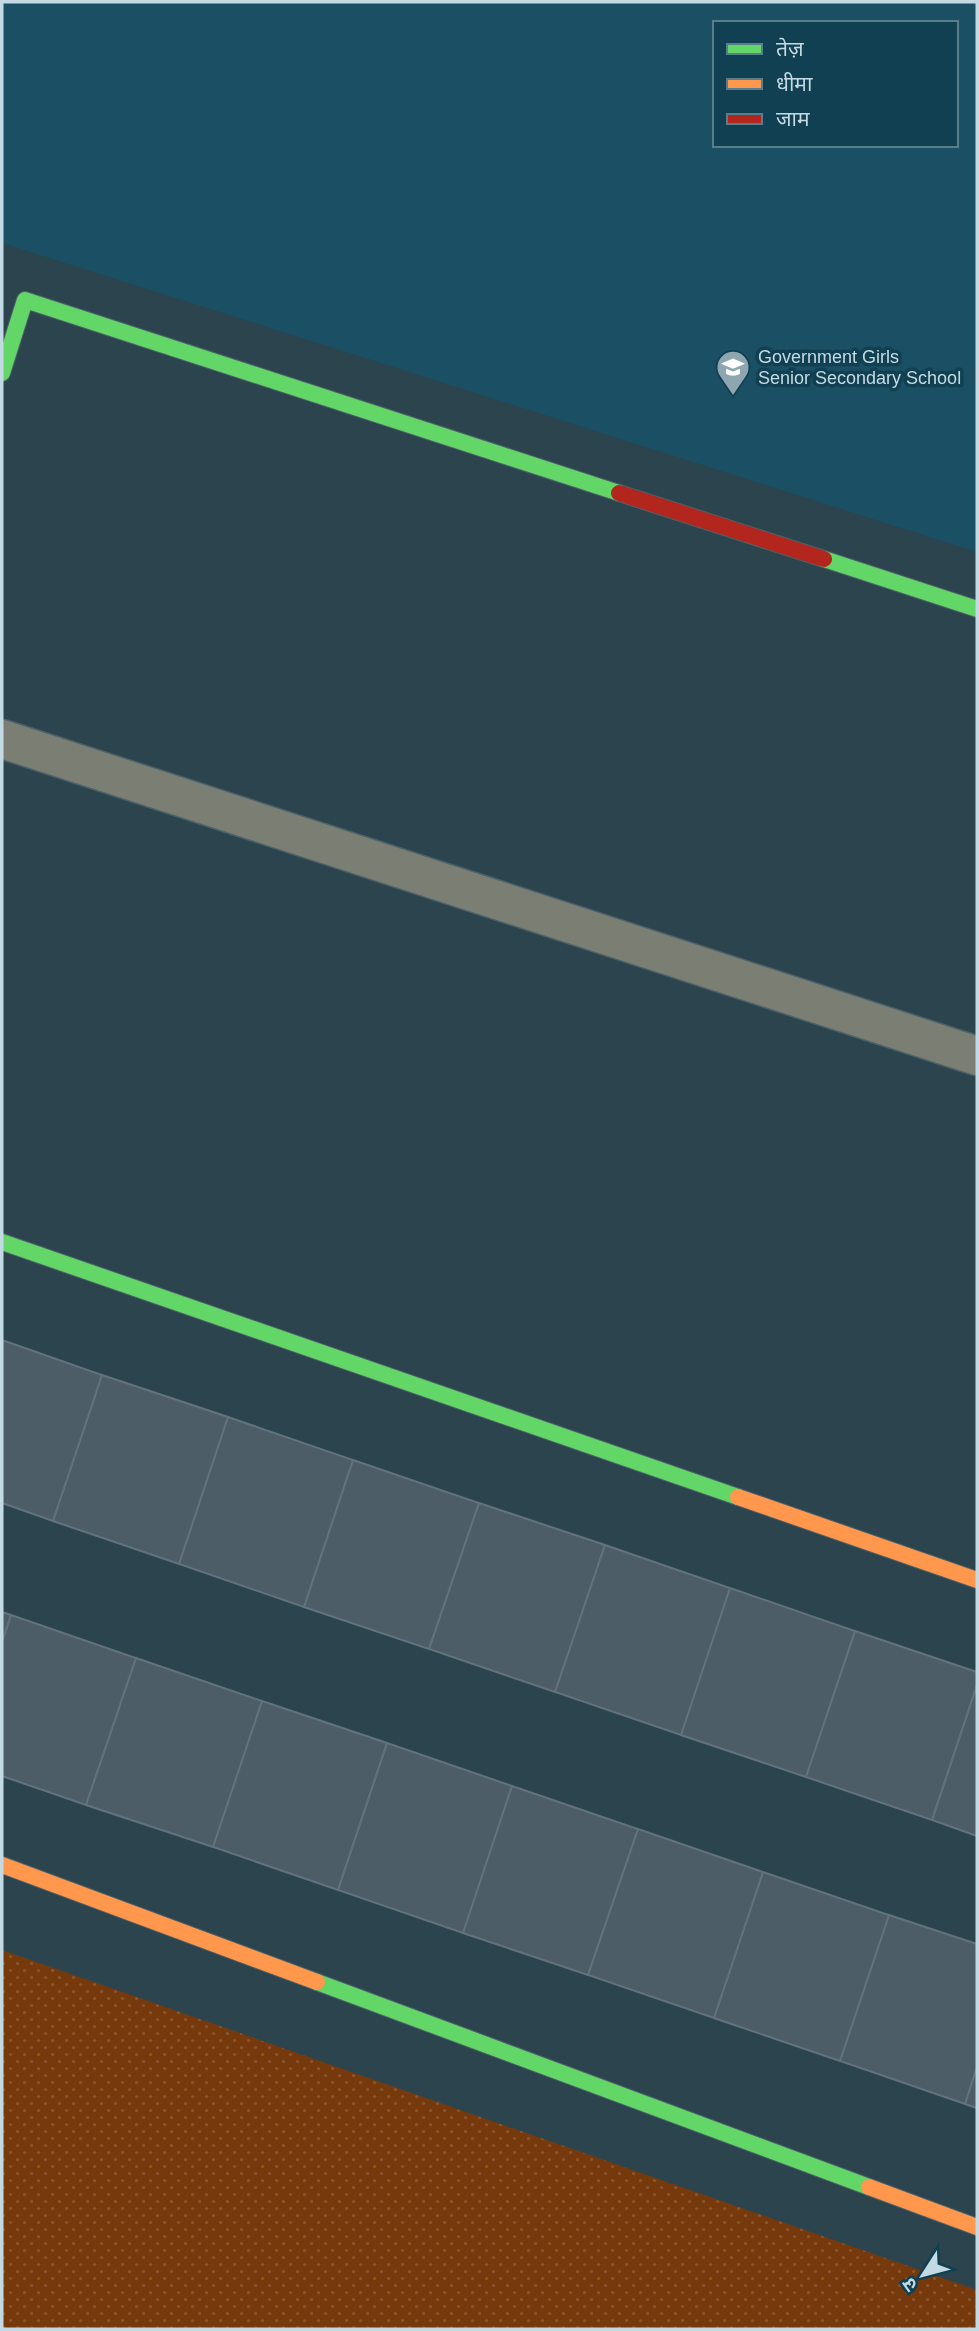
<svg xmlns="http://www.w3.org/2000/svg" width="979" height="2331" viewBox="0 0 979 2331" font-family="Helvetica,'Noto Sans Devanagari',sans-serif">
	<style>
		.built { fill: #1b4f64; fill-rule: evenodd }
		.park { fill: url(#park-dots) }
		.building { fill: #4c5d67; stroke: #62737e; stroke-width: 2 }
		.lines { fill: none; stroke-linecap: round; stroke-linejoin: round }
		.street-casing { stroke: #4d616a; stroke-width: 41 }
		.fast-casing { stroke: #4d616a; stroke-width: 18 }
		.slow-casing { stroke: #4d616a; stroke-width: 18 }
		.jam-casing { stroke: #4d616a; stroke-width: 18 }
		.street { stroke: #7a7e73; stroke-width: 38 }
		.fast { stroke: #63d668; stroke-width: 16 }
		.slow { stroke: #ff974d; stroke-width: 16 }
		.jam { stroke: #b3261e; stroke-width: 16 }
		.labels { text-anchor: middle; stroke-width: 7; stroke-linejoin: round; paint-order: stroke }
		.poi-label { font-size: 18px; fill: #c3dae5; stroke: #104051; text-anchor: start }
	</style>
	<defs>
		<pattern id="park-dots" width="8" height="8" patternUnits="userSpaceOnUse" patternTransform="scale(1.75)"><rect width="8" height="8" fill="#76390c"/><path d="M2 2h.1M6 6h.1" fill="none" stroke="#88552f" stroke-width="1.8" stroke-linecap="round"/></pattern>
	</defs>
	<rect width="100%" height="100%" fill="#2c444e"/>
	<path class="built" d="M 2,2 L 977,2 L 977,552 L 2,243 ZM 715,23 L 956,23 L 956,145 L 715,145 Z"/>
	<path class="park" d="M 2,1950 L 977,2290 L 977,2329 L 2,2329 Z"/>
	<path class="building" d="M 2,1340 L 102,1375 L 53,1521 L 2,1503 Z
		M 102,1375 L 228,1417 L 179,1564 L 53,1521 Z
		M 228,1417 L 353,1460 L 304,1607 L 179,1564 Z
		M 353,1460 L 479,1503 L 429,1649 L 304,1607 Z
		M 479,1503 L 605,1545 L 555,1692 L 429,1649 Z
		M 605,1545 L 730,1588 L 681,1735 L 555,1692 Z
		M 730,1588 L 855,1631 L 806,1777 L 681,1735 Z
		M 2,1612 L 11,1615 L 2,1642 Z
		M 11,1615 L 136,1658 L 86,1805 L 2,1776 L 2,1642 Z
		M 855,1631 L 977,1672 L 977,1685 L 932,1820 L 806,1777 Z
		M 136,1658 L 262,1701 L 213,1847 L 86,1805 Z
		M 977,1685 L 977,1836 L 932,1820 Z
		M 262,1701 L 387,1743 L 338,1890 L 213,1847 Z
		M 387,1743 L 512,1786 L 463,1933 L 338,1890 Z
		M 512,1786 L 638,1829 L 588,1975 L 463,1933 Z
		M 638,1829 L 763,1872 L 714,2018 L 588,1975 Z
		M 763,1872 L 889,1915 L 840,2061 L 714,2018 Z
		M 889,1915 L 977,1944 L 977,2067 L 965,2104 L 840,2061 Z
		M 977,2067 L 977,2108 L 965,2104 Z"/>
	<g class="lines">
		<defs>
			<path id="street" d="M 2,739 L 977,1056"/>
			<path id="fast" d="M 2,373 L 25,300 L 619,493
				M 824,559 L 977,609
				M 2,1242 L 738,1497
				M 317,1982 L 869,2187"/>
			<path id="slow" d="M 738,1497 L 977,1580
				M 2,1865 L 317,1982
				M 869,2187 L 977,2227"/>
			<path id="jam" d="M 619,493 L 824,559"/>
		</defs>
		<use href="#street" class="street-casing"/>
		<use href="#fast" class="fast-casing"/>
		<use href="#slow" class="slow-casing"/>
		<use href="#jam" class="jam-casing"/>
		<use href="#street" class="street"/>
		<use href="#fast" class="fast"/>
		<use href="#slow" class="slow"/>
		<use href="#jam" class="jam"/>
	</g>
	<defs>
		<symbol id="school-pin" viewBox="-11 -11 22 30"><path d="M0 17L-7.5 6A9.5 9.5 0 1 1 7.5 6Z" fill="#8ea6b0" stroke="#104051"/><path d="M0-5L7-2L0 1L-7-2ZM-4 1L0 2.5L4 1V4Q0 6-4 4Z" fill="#fff"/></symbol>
	</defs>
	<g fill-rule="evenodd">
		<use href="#school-pin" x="714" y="348" width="38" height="52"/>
	</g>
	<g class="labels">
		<g class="poi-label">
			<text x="758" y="363">Government Girls<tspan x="758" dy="21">Senior Secondary School</tspan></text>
		</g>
	</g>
	<rect width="979" height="2331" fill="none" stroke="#c3dae5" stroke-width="7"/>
	<rect x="713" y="21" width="245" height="126" fill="#104051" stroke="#587e8c" stroke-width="2"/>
	<rect x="727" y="44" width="35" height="10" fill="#63d668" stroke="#587e8c" stroke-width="2"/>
	<text x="776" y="56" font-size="21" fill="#c3dae5">तेज़</text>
	<rect x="727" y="79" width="35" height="10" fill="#ff974d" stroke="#587e8c" stroke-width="2"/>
	<text x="776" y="91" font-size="21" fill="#c3dae5">धीमा</text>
	<rect x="727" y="114" width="35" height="10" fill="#b3261e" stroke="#587e8c" stroke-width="2"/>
	<text x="776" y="126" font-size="21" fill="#c3dae5">जाम</text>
	<g transform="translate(923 2275) rotate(234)" stroke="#104051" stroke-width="5" paint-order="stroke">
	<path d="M0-5L12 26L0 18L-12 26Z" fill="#c3dae5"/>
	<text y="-10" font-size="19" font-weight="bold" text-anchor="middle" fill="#c3dae5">उ</text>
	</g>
</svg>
